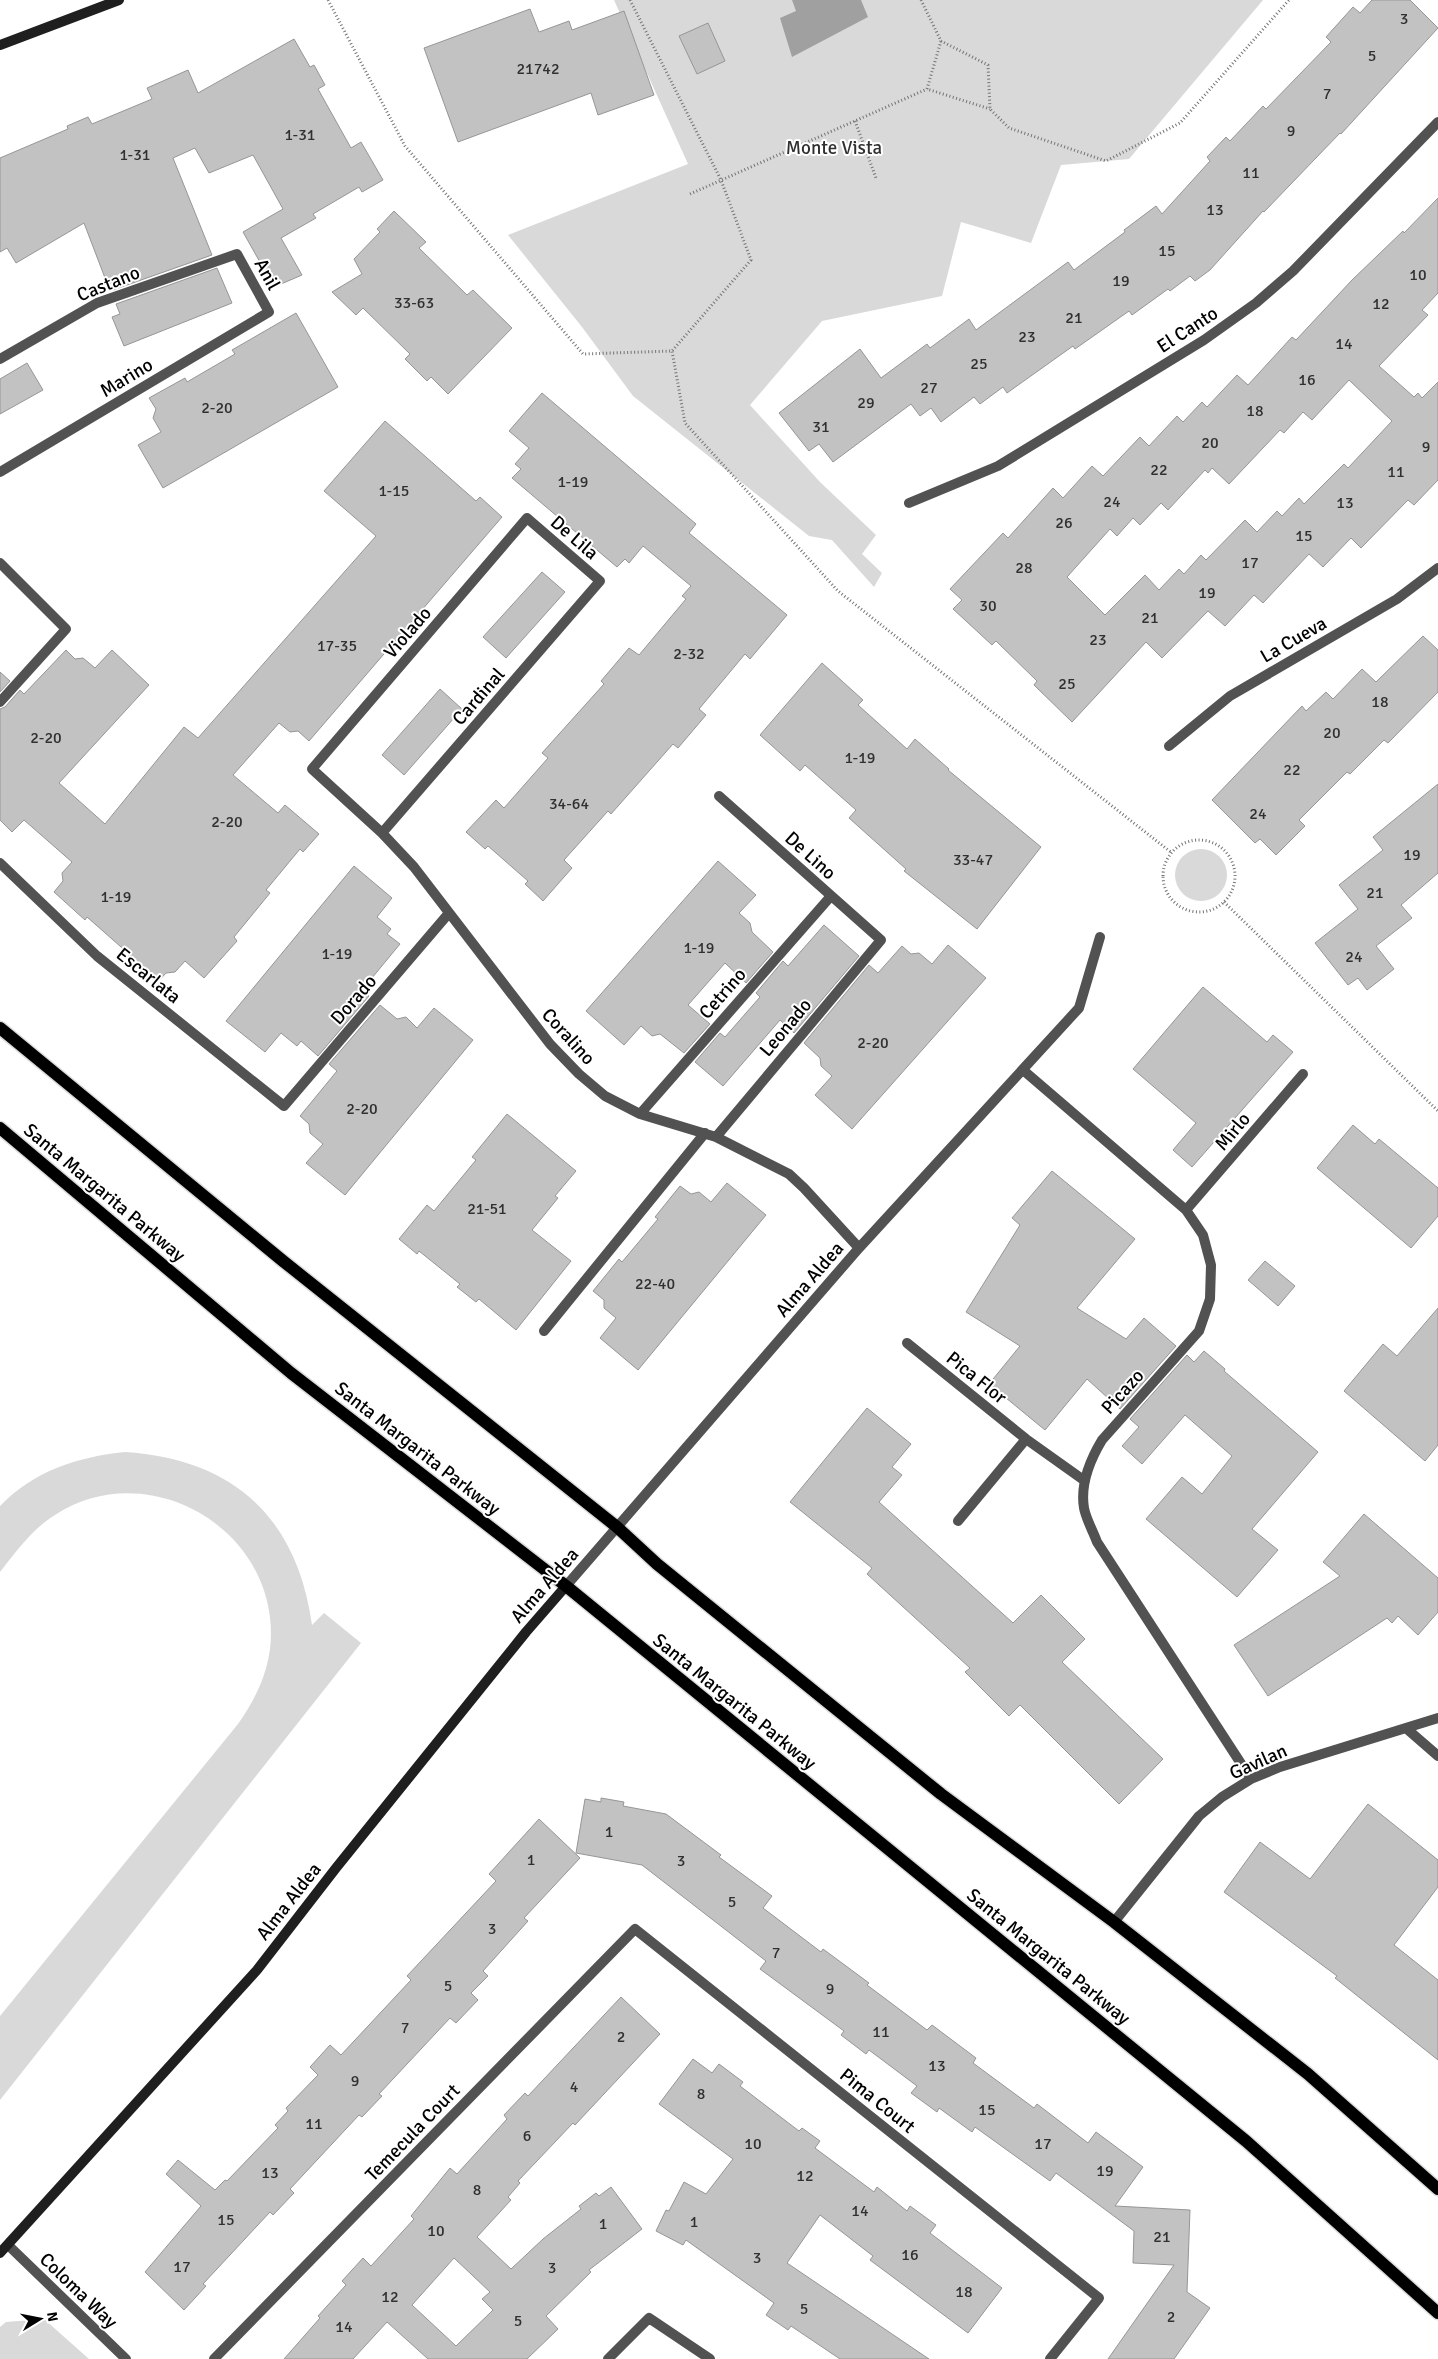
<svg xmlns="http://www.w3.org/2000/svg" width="1438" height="2359" viewBox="0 0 1438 2359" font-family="Signika,sans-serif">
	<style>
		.green { fill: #d9d9d9 }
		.water { fill: #a0a0a0 }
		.building { fill: #c2c2c2; stroke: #969696; fill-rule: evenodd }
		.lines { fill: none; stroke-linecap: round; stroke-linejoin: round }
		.primary-casing { stroke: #dbdbdb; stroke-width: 15 }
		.path { stroke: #747474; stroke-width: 3; stroke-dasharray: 1 2.5; stroke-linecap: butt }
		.street { stroke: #525252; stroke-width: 10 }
		.secondary { stroke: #1f1f1f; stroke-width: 10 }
		.primary { stroke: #000; stroke-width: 12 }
		.labels { text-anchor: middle; stroke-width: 4; stroke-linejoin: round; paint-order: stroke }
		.number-label { font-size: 16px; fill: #303030 }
		.park-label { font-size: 19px; fill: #303030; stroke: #fff }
		.street-label { font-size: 19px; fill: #000; stroke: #fff }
	</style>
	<rect width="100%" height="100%" fill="#fff"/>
	<path class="green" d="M 614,0 L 1263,0 L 1129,159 L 1061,165 L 1031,243 L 961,222 L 942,296 L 822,321 L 750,405 L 820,482 L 876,535 L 862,554 L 882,573 L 874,587 L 832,540 L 809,536 L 633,396 L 582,327 L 508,235 L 688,164 Z
		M1175 875a26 26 0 1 1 52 0a26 26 0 1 1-52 0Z
		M 125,1452 C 233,1459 297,1517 312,1625 L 324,1613 L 361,1643 L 0,2100 L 0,2016 L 238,1724 C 260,1693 275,1658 270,1618 C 259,1518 140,1459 55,1515 C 32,1529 16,1552 0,1572 L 0,1506 C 34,1471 77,1457 125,1452 Z
		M 44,2319 L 89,2359 L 0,2359 L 0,2327 L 6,2322 Z"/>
	<path class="water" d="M 792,0 L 861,0 L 868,17 L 792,57 L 780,18 L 796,11 Z"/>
	<path class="building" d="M 1372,0 L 1410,0 L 1438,28 L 1341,134 L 1340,133 L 1264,212 L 1263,211 L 1210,270 L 1195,281 L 1190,276 L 1170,291 L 1168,289 L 1132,315 L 1129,311 L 1075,349 L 1073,346 L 1007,393 L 1003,387 L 980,404 L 974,397 L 941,422 L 931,408 L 920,416 L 911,404 L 833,462 L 819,444 L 809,451 L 779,413 L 860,349 L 881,378 L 927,344 L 930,348 L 969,319 L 976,330 L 1068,262 L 1074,270 L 1125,232 L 1124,230 L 1156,206 L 1162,214 L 1210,161 L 1207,157 L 1226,137 L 1230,141 L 1263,106 L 1266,109 L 1331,42 L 1326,37 L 1353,7 L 1360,13 Z
		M 530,9 L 539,32 L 569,21 L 572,30 L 624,11 L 654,95 L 598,115 L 591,93 L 458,142 L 424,48 Z
		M 708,23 L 725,61 L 697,74 L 679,36 Z
		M 294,39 L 310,67 L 314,65 L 325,85 L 318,89 L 351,148 L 361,142 L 383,180 L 362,192 L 359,187 L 313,214 L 316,218 L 281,238 L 302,275 L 274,287 L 243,232 L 283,209 L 253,155 L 209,173 L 195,148 L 173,158 L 212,255 L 110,291 L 84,223 L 16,263 L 7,248 L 0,252 L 0,158 L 68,129 L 67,126 L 88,117 L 92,124 L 152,99 L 147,88 L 188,70 L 198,93 Z
		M 1438,198 L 1438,293 L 1422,310 L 1428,315 L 1379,366 L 1414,397 L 1418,393 L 1422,398 L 1438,382 L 1438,480 L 1414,505 L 1408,500 L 1361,548 L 1351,538 L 1323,567 L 1309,554 L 1263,603 L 1254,595 L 1225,626 L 1208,611 L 1162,658 L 1146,642 L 1072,722 L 1034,685 L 1037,681 L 996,641 L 992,645 L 953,609 L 962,600 L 950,589 L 1003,533 L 1008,538 L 1053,488 L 1063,498 L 1092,466 L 1103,476 L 1140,437 L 1149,446 L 1177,416 L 1183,422 L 1202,402 L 1207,407 L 1237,375 L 1248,385 L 1292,337 L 1296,340 L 1352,280 L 1403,231 L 1404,233 ZM 1349,380 L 1392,421 L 1348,468 L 1344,464 L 1304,504 L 1299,498 L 1282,516 L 1277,511 L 1257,532 L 1245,520 L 1206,560 L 1201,555 L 1184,574 L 1179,569 L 1159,590 L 1145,575 L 1105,615 L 1067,577 L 1110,529 L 1117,536 L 1133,518 L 1140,525 L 1161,503 L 1168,510 L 1205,470 L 1208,473 L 1212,468 L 1229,484 L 1280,430 L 1284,433 L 1303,412 L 1312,420 Z
		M 394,211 L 426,242 L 419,248 L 467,295 L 473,290 L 512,328 L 448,394 L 431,377 L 427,381 L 405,359 L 410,354 L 363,308 L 356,315 L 332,292 L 362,274 L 354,259 L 380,232 L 377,229 Z
		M 217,268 L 232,303 L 124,346 L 112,317 L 120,314 L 116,304 Z
		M 296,313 L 338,387 L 163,488 L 138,445 L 161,432 L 153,418 L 156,409 L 149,398 L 185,378 L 187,382 L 235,354 L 232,350 Z
		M 27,363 L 43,390 L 0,414 L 0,379 Z
		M 542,393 L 696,524 L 689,533 L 787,615 L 750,659 L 745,654 L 699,709 L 706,715 L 678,748 L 673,744 L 611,814 L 608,811 L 564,860 L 572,868 L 543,901 L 525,884 L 528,881 L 488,846 L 485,849 L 466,832 L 496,800 L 504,808 L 548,758 L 542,753 L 604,684 L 601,681 L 629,648 L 639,655 L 686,599 L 682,596 L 691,586 L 643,546 L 629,563 L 625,559 L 617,567 L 512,478 L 521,469 L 515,464 L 529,448 L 509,431 Z
		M 385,421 L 476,501 L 480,497 L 502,517 L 309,741 L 298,731 L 290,732 L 279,723 L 233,775 L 278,813 L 285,805 L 319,834 L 303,852 L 300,849 L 266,890 L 270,893 L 234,937 L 237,941 L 204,978 L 185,961 L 175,972 L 166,973 L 157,983 L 126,956 L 129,954 L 87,917 L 85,920 L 54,892 L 63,881 L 62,873 L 72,862 L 24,820 L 12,832 L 0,820 L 0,709 L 5,707 L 20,690 L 24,694 L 66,650 L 75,659 L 83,658 L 95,668 L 112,650 L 149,685 L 59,783 L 105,824 L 184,727 L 198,738 L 376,536 L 324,491 Z
		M 542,572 L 565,592 L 506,658 L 483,637 Z
		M 1423,636 L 1438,650 L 1438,692 L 1388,743 L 1384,740 L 1350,774 L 1347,772 L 1299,820 L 1305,826 L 1276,855 L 1260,839 L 1255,843 L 1212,800 L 1302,706 L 1306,711 L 1326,692 L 1333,699 L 1362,669 L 1376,682 Z
		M 822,663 L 863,700 L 858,705 L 907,749 L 915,739 L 949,769 L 948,770 L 1041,847 L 977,929 L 904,871 L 906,869 L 849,818 L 856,810 L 805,765 L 800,771 L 760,735 Z
		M 0,672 L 10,681 L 0,692 Z
		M 440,689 L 462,709 L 404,775 L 382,755 Z
		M 1438,784 L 1438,873 L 1401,905 L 1412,918 L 1376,946 L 1394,969 L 1367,990 L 1358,978 L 1348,985 L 1315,943 L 1358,909 L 1339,885 L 1383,850 L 1373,837 Z
		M 718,861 L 756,895 L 739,913 L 750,923 L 752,932 L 773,952 L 746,983 L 725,963 L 688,1005 L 710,1024 L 684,1053 L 660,1034 L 652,1036 L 641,1026 L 624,1045 L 586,1011 Z
		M 354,866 L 392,898 L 377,917 L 391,929 L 387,934 L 400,944 L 362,990 L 369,996 L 318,1056 L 301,1041 L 297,1046 L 281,1033 L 265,1052 L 226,1021 Z
		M 824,925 L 859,956 L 794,1033 L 780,1020 L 723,1086 L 695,1062 L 720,1033 L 725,1037 L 760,997 L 756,993 L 783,961 L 788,966 Z
		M 948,945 L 986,978 L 852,1129 L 815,1095 L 832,1076 L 821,1066 L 820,1058 L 804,1043 L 869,965 L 878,973 L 902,946 L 911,954 L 919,953 L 932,964 Z
		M 1203,987 L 1267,1042 L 1273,1035 L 1293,1052 L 1192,1167 L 1173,1150 L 1196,1123 L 1133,1069 Z
		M 380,1005 L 397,1019 L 406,1017 L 417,1028 L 434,1008 L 473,1040 L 345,1195 L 306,1163 L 323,1144 L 310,1133 L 309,1124 L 300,1116 L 337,1071 L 329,1064 Z
		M 507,1114 L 576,1171 L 555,1196 L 558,1198 L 532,1230 L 571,1261 L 516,1330 L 479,1299 L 476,1302 L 457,1287 L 460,1284 L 419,1251 L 417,1254 L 399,1239 L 427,1205 L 434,1211 L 476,1160 L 472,1157 Z
		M 1353,1125 L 1375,1144 L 1379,1139 L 1438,1188 L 1438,1216 L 1411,1248 L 1317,1168 Z
		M 1052,1171 L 1135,1239 L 1077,1308 L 1126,1339 L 1144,1318 L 1176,1346 L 1120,1409 L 1087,1379 L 1045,1430 L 989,1384 L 1020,1346 L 966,1312 L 1020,1225 L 1012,1218 Z
		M 727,1183 L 766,1215 L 638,1370 L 600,1338 L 616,1318 L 604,1308 L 604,1300 L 593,1291 L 619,1259 L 622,1262 L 658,1219 L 655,1217 L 680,1186 L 691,1194 L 699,1192 L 711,1202 Z
		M 1265,1261 L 1295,1286 L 1278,1306 L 1248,1280 Z
		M 1438,1308 L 1438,1445 L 1425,1461 L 1344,1391 L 1383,1344 L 1397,1356 Z
		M 1204,1351 L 1225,1369 L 1224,1371 L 1318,1452 L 1252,1529 L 1278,1550 L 1237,1597 L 1146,1519 L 1182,1477 L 1202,1494 L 1232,1456 L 1185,1415 L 1142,1464 L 1122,1446 L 1139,1427 L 1130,1419 L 1187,1355 L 1194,1362 Z
		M 867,1408 L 911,1444 L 892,1467 L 902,1475 L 879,1502 L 1013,1623 L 1041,1595 L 1085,1639 L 1062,1662 L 1163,1759 L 1119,1804 L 1020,1705 L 1009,1716 L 965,1672 L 970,1668 L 867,1574 L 872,1568 L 790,1502 Z
		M 1364,1514 L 1438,1578 L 1438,1612 L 1418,1635 L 1398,1616 L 1392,1623 L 1387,1618 L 1268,1696 L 1234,1645 L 1340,1576 L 1323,1562 Z
		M 601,1798 L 624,1802 L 623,1806 L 666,1814 L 721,1855 L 719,1857 L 772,1896 L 763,1908 L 821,1952 L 823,1949 L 869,1983 L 867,1985 L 927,2030 L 932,2025 L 976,2058 L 973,2063 L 1034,2108 L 1037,2104 L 1088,2143 L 1096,2132 L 1143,2167 L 1115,2206 L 1190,2210 L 1187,2292 L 1210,2308 L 1174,2359 L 1108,2359 L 1174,2265 L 1133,2263 L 1134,2231 L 1056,2173 L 1050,2181 L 975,2127 L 972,2132 L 939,2108 L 937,2112 L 911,2093 L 917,2086 L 869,2050 L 866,2054 L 841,2035 L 844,2031 L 760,1969 L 766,1961 L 642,1865 L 576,1853 L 585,1799 L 601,1802 Z
		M 1368,1804 L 1438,1860 L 1438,1887 L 1394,1945 L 1438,1980 L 1438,2060 L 1335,1978 L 1337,1976 L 1224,1892 L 1260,1842 L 1310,1879 Z
		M 539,1819 L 580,1858 L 524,1918 L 528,1921 L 483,1971 L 488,1976 L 471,1993 L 478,2000 L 456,2023 L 450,2018 L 379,2094 L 382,2096 L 362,2117 L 359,2115 L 290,2189 L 294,2193 L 273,2215 L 270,2212 L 203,2284 L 206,2286 L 184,2310 L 145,2272 L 201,2206 L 166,2174 L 178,2160 L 215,2190 L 225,2180 L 227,2181 L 278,2128 L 275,2125 L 288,2111 L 286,2108 L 318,2075 L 310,2067 L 330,2045 L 341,2055 L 411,1980 L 407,1976 L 496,1881 L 489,1874 Z
		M 621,1997 L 660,2034 L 575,2125 L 573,2123 L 518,2181 L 520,2183 L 508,2197 L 511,2200 L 477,2237 L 511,2269 L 543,2239 L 581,2209 L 579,2206 L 596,2193 L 599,2196 L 611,2187 L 642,2229 L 589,2270 L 591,2272 L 546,2316 L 558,2329 L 527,2359 L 428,2359 L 387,2322 L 353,2359 L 284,2359 L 320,2318 L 318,2316 L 346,2285 L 342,2281 L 363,2258 L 371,2266 L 414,2219 L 411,2216 L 450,2168 L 457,2174 L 507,2119 L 504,2115 L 525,2093 L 528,2096 ZM 454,2258 L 490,2292 L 482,2299 L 493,2310 L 456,2346 L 412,2305 Z
		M 693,2059 L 712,2073 L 719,2064 L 743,2082 L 740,2086 L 799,2131 L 802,2128 L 820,2141 L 815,2148 L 874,2192 L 877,2187 L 907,2211 L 910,2206 L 936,2225 L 930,2233 L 1002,2288 L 968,2333 L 870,2260 L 873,2256 L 820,2215 L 787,2263 L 929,2359 L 840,2359 L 791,2326 L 788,2330 L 766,2315 L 774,2303 L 686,2240 L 683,2245 L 656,2231 L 666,2210 L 669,2211 L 684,2182 L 706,2194 L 733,2159 L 659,2104 Z"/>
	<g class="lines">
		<defs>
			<path id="primary" d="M 0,1028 L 283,1261 L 617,1527 L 657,1564 L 941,1794 L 1114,1922 L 1308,2074 L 1438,2189
				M 0,1128 L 291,1373 L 566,1586 L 1246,2141 L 1438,2313"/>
		</defs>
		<use href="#primary" class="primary-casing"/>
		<path class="path" d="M 328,0 L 405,146 L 583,354 L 672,351 L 685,423 L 838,591 L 1172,853
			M 630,0 L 721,180 L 751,260 L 672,351
			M 921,0 L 941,41 L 988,65 L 990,109 L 1009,128 L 1106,161 L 1180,123 L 1289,0
			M 941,41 L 927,89 L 990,109
			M 855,121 L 876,178
			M 690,194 L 927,89
			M1163 876a36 36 0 1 1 72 0a36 36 0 1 1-72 0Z
			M 1224,902 L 1438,1111"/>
		<path class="street" d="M 0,359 L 97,303 L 237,254 L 269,312 L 0,472
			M 909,503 L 998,466 L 1204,340 L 1256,303 L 1293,271 L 1438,122
			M 0,563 L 66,629 L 0,702
			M 1169,746 L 1230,696 L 1397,599 L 1438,568
			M 382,833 L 600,581 L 527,518 L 312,769 L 382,833 L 414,867 L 550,1044 L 579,1074 L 605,1096 L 640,1114 L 716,1137 L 789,1174 L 804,1188 L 859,1248
			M 0,863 L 97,956 L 284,1106 L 449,913
			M 1023,1070 L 1186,1210 L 1203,1235 L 1211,1265 L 1210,1299 L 1199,1331 L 1102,1440 C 1090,1460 1080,1484 1084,1508 C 1086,1519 1093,1531 1097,1542 L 1251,1779
			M 640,1114 L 831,896
			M 716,1137 L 881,940 L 719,796
			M 1186,1210 L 1303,1074
			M 544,1331 L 705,1133
			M 907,1343 L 1026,1439 L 1085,1481
			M 958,1521 L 1026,1439
			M 566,1586 L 859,1248 L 1079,1008 L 1100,937
			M 1407,1729 L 1438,1756
			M 1114,1922 L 1199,1816 L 1222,1797 L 1251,1779 L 1280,1767 L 1438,1718
			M 9,2246 L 126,2359
			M 214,2359 L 635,1929 L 1099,2298 L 1050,2359
			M 608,2359 L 649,2318 L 710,2359"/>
		<path class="secondary" d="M 0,45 L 119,0
			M 0,2253 L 257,1970 L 336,1868 L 526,1632 L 566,1586"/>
		<use href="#primary" class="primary"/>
	</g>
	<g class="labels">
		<g class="number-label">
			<text x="1404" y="24">3</text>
			<text x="1372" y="61">5</text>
			<text x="538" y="74">21742</text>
			<text x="1327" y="99">7</text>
			<text x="1291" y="136">9</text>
			<text x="300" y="140">1-31</text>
			<text x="135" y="160">1-31</text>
			<text x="1251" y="178">11</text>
			<text x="1215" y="215">13</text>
			<text x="1167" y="256">15</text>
			<text x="1418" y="280">10</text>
			<text x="1121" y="286">19</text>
			<text x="414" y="308">33-63</text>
			<text x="1381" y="309">12</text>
			<text x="1074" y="323">21</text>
			<text x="1027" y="342">23</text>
			<text x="1344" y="349">14</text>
			<text x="979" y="369">25</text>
			<text x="1307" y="385">16</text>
			<text x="929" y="393">27</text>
			<text x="866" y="408">29</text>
			<text x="217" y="413">2-20</text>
			<text x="1255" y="416">18</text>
			<text x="821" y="432">31</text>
			<text x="1210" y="448">20</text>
			<text x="1426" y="452">9</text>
			<text x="1159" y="475">22</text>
			<text x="1396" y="477">11</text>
			<text x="573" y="487">1-19</text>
			<text x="394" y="496">1-15</text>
			<text x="1112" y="507">24</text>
			<text x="1345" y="508">13</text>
			<text x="1064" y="528">26</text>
			<text x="1304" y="541">15</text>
			<text x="1250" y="568">17</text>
			<text x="1024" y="573">28</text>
			<text x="1207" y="598">19</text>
			<text x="988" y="611">30</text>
			<text x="1150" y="623">21</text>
			<text x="1098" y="645">23</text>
			<text x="337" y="651">17-35</text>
			<text x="689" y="659">2-32</text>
			<text x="1067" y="689">25</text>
			<text x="1380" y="707">18</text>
			<text x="1332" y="738">20</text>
			<text x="46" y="743">2-20</text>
			<text x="860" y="763">1-19</text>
			<text x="1292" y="775">22</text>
			<text x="569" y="809">34-64</text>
			<text x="1258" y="819">24</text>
			<text x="227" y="827">2-20</text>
			<text x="1412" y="860">19</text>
			<text x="973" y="865">33-47</text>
			<text x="1375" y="898">21</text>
			<text x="116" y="902">1-19</text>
			<text x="699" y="953">1-19</text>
			<text x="337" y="959">1-19</text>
			<text x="1354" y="962">24</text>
			<text x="873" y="1048">2-20</text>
			<text x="362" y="1114">2-20</text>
			<text x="487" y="1214">21-51</text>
			<text x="655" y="1289">22-40</text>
			<text x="609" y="1837">1</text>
			<text x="531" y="1865">1</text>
			<text x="681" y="1866">3</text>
			<text x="732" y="1907">5</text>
			<text x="492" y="1934">3</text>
			<text x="776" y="1958">7</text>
			<text x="448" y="1991">5</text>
			<text x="830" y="1994">9</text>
			<text x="405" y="2033">7</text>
			<text x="881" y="2037">11</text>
			<text x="621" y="2042">2</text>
			<text x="937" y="2071">13</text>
			<text x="355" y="2086">9</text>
			<text x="574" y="2092">4</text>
			<text x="701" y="2099">8</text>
			<text x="987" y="2115">15</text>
			<text x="314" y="2129">11</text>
			<text x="527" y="2141">6</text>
			<text x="753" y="2149">10</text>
			<text x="1043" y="2149">17</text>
			<text x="1105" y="2176">19</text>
			<text x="270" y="2178">13</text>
			<text x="805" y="2181">12</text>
			<text x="477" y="2195">8</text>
			<text x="860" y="2216">14</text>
			<text x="226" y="2225">15</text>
			<text x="694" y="2227">1</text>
			<text x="603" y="2229">1</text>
			<text x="436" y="2236">10</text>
			<text x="1162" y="2242">21</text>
			<text x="910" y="2260">16</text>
			<text x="757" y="2263">3</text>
			<text x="182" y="2272">17</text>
			<text x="552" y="2273">3</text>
			<text x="964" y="2297">18</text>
			<text x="390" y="2302">12</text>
			<text x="804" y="2314">5</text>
			<text x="1171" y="2322">2</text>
			<text x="518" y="2326">5</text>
			<text x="344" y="2332">14</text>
		</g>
		<g class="park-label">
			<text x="834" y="154">Monte Vista</text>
		</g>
		<g class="street-label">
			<text transform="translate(268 274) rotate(61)" y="7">Anil</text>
			<text transform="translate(108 283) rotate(-22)" y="7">Castano</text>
			<text transform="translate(1187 329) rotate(-33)" y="7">El Canto</text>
			<text transform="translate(126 377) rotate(-31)" y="7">Marino</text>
			<text transform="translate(575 537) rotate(41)" y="7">De Lila</text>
			<text transform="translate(407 632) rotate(-49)" y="7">Violado</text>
			<text transform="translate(1293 639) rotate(-30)" y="7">La Cueva</text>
			<text transform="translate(478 696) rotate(-49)" y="7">Cardinal</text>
			<text transform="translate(811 855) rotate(42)" y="7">De Lino</text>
			<text transform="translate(149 975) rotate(39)" y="7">Escarlata</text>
			<text transform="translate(722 993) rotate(-49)" y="7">Cetrino</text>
			<text transform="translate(353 999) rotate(-49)" y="7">Dorado</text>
			<text transform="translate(785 1027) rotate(-50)" y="7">Leonado</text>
			<text transform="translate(569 1036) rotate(48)" y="7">Coralino</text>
			<text transform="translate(1232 1131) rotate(-50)" y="7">Mirlo</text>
			<text transform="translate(105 1192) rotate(40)" y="7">Santa Margarita Parkway</text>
			<text transform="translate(809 1279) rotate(-49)" y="7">Alma Aldea</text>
			<text transform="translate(977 1377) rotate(39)" y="7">Pica Flor</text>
			<text transform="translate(1122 1391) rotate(-48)" y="7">Picazo</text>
			<text transform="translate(418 1448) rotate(38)" y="7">Santa Margarita Parkway</text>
			<text transform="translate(544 1585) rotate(-49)" y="7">Alma Aldea</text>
			<text transform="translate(735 1701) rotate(39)" y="7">Santa Margarita Parkway</text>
			<text transform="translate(1258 1761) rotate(-24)" y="7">Gavilan</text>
			<text transform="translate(288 1901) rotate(-52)" y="7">Alma Aldea</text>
			<text transform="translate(1049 1956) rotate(39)" y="7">Santa Margarita Parkway</text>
			<text transform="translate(878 2100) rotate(39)" y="7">Pima Court</text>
			<text transform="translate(412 2132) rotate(-46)" y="7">Temecula Court</text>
			<text transform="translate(79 2290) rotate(44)" y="7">Coloma Way</text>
		</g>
	</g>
	<g transform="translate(40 2319) rotate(80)" stroke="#ffffff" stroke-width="4" paint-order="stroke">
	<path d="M0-4L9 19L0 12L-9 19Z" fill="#000000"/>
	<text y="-8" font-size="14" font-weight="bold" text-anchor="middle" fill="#000000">N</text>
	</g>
</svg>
